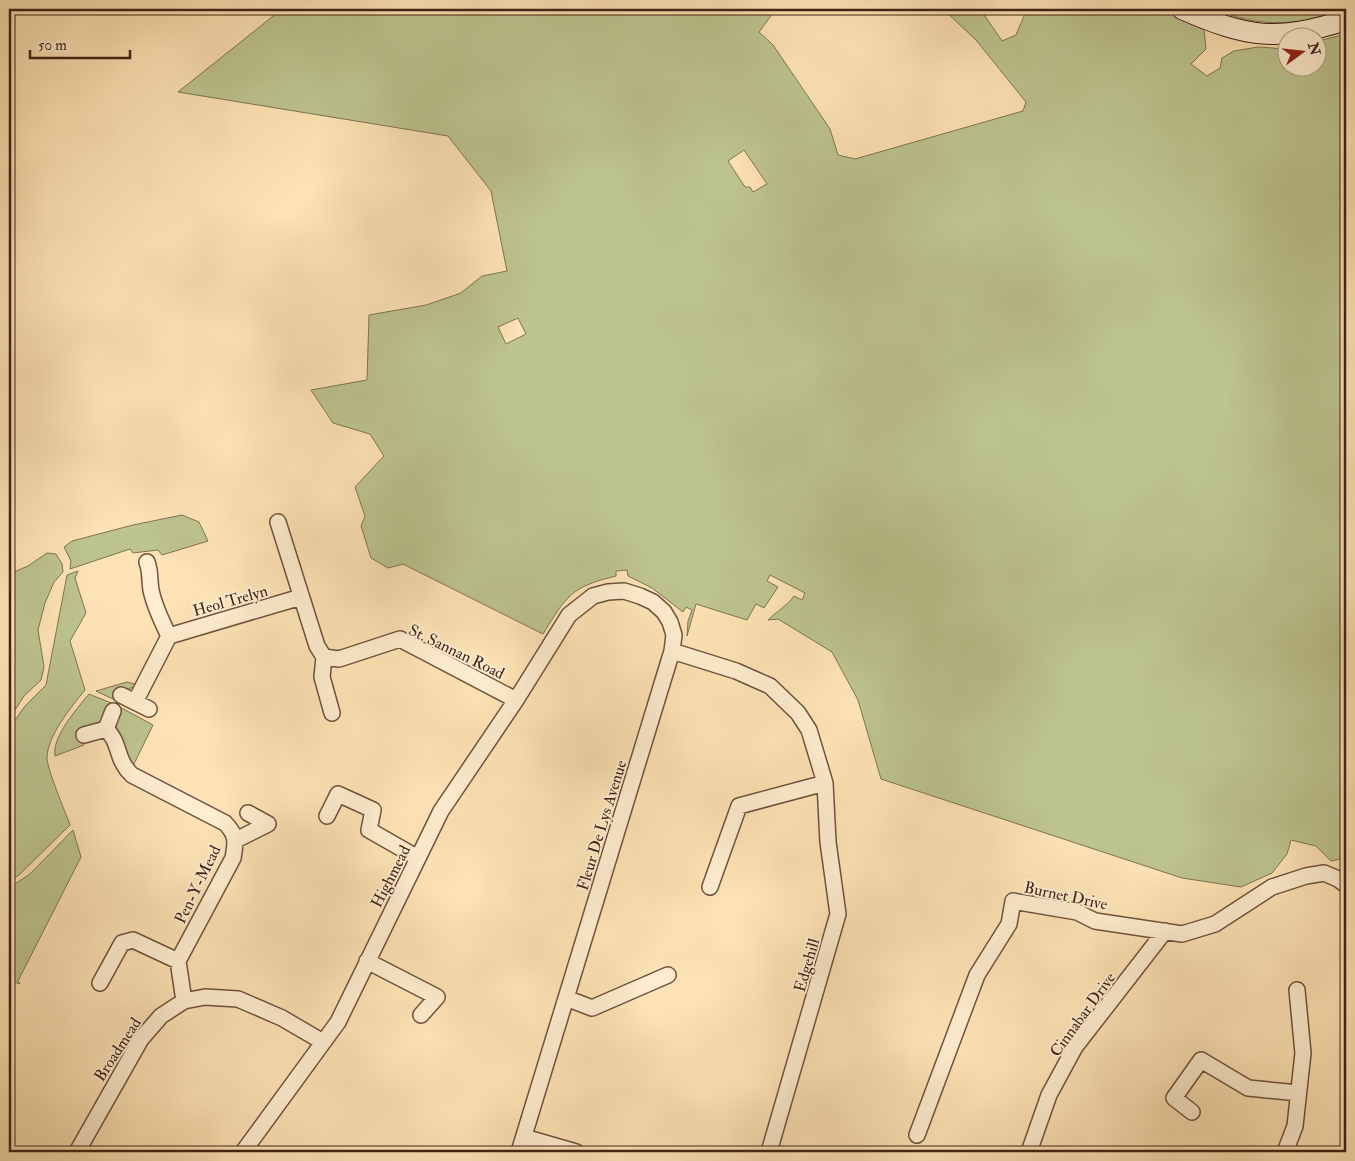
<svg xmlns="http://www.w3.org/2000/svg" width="1355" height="1161" viewBox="0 0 1355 1161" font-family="'IM FELL Double Pica',serif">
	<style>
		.green { fill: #bdc48f; stroke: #7e7352; fill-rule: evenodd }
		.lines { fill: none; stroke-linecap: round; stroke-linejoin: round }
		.street-casing { stroke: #6f523e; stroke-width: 18 }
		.secondary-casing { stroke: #402216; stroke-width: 22 }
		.street { stroke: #feedcf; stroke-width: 15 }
		.secondary { stroke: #feedcf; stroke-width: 20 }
		.labels { text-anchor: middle; stroke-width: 4; stroke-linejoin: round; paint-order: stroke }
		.street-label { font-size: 16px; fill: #402216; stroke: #feedcf }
	</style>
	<rect width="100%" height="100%" fill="#fde3b5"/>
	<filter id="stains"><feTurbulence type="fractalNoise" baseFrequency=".004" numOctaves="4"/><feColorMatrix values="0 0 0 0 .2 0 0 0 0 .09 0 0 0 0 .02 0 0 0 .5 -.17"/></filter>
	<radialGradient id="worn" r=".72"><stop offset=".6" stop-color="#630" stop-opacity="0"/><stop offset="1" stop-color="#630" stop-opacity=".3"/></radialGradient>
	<path class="green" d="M 282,9 L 776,9 L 759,32 L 773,45 L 830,129 L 838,155 L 855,159 L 1023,111 L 1026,102 L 976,40 L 943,9 L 983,9 L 985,16 L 1002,41 L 1016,35 L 1027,9 L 1167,9 L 1204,30 L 1206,49 L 1191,64 L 1207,76 L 1220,68 L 1222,58 L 1234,51 L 1258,47 L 1287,49 L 1288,68 L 1318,68 L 1318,41 L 1346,34 L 1346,858 L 1331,861 L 1316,846 L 1291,840 L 1287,854 L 1272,873 L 1241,887 L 1182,878 L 881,779 L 858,700 L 832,652 L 778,619 L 768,620 C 777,611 787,606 794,596 L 802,600 L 805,593 L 770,575 L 767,581 L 778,587 L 764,608 L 756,604 L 747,620 L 696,604 L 687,636 L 688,621 L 692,610 L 686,607 L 683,612 L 652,588 L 628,576 L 627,570 L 616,571 L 616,576 C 571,587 567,595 543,634 L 403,564 L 388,568 L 371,558 L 361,526 L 365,516 L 355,487 L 384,456 L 370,434 L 333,423 L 311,390 L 367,380 L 369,315 L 426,305 L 461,293 L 482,276 L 507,271 L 491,191 L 448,136 L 178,92 ZM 744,150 L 767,184 L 753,192 L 750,187 L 745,187 L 728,161 ZM 518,318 L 526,334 L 506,344 L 498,327 Z
		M 1217,9 L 1346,9 L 1346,10 C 1307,25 1255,29 1217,9 Z
		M 182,515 L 199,522 L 208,541 L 162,555 L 158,550 L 133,553 L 130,549 L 70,569 L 71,561 L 64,547 L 72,541 L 133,525 Z
		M 47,553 L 56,554 L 62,564 L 63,572 L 54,582 L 45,603 L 38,630 L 44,667 L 41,680 L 24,696 L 9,719 L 9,574 L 28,566 Z
		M 78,571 L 75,578 L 86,613 L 70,641 L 85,690 C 72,706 47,736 47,758 C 47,769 65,811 70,825 L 19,875 L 9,881 L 9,729 L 25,706 L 46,685 L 67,575 Z
		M 127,682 L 138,685 L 126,690 L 147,715 L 96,691 Z
		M 89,694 L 116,705 L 153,725 L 132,768 L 115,723 L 105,714 L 99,723 L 80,729 L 84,745 L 55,756 C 52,736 77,709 89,694 Z
		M 73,830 L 81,857 L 18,981 L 20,984 L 9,980 L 9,888 L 30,874 Z"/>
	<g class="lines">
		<defs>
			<path id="street" d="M 278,522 L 317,646 L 324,657 L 339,659 L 400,639 L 516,700
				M 147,562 C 151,573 149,579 151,590 C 154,605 162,622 169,636
				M 672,651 L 736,671 L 770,686 L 798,713 L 809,730 L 825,783 L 828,842 L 838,914 L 769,1152
				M 324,657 L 322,677 L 332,713
				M 121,695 L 149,709
				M 135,702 L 169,636 L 301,597
				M 106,729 C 121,743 115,759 132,775 L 225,823 C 237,835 236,842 233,858 L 178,961 L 184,1001
				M 106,729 L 113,711
				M 84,735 L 106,729
				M 327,816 L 338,794 L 373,810 L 369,830 L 418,858
				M 236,840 L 268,824 L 248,813
				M 710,887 L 739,806 L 825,783
				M 367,961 L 437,997 L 421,1015
				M 100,983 L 122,943 L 133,940 L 178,961
				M 566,998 L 592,1008 L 668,975
				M 1192,1112 L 1174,1098 L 1201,1060 L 1248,1088 L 1298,1093
				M 917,1135 L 977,975 L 1009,924 L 1013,901 L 1077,912 L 1095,921 L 1182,934 L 1215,924 L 1272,887 L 1306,876 L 1324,873 L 1338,879 L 1346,885
				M 524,1137 L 576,1152
				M 77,1152 L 141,1039 L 161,1016 L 184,1001 L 205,997 L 238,999 L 282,1018 L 323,1042
				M 243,1152 L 338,1022 L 441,811 L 516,700 L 569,615 L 593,596 L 608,592 L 624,591 L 640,596 L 653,602 L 664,612 L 670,622 L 674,635 L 672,651 L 519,1152
				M 1029,1152 L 1049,1095 L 1075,1047 L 1165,931
				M 1285,1152 L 1295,1126 L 1303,1053 L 1297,990"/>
			<path id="secondary" d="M 1182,9 C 1248,38 1276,42 1346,20"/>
		</defs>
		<use href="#street" class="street-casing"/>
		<use href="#secondary" class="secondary-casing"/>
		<use href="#street" class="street"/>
		<use href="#secondary" class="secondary"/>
	</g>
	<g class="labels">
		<g class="street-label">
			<text transform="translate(230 600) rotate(-16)" y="6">Heol Trelyn</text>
			<text transform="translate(457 651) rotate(26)" y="6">St. Sannan Road</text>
			<text transform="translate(601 825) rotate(-73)" y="6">Fleur De Lys Avenue</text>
			<text transform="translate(390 876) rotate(-63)" y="6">Highmead</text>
			<text transform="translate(197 884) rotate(-64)" y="6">Pen-Y-Mead</text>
			<text transform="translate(1066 895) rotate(12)" y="6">Burnet Drive</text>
			<text transform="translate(806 965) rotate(-74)" y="6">Edgehill</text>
			<text transform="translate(1082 1014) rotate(-54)" y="6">Cinnabar Drive</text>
			<text transform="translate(117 1049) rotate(-57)" y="6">Broadmead</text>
		</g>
	</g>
	<rect width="1355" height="1161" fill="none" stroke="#fde3b5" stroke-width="30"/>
	<rect x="10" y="10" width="1335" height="1141" fill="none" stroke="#402216" stroke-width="2.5"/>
	<rect x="15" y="15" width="1325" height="1131" fill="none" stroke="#402216"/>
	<g transform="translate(1302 52) rotate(75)"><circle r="24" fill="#feedcf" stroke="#b29c85"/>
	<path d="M0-4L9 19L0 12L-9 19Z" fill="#8f2418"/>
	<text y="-8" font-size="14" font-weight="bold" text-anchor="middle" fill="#402216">N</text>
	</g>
	<path d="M30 50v8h100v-8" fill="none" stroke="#402216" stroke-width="2.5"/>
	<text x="38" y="50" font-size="15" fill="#402216" stroke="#feedcf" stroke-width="4" paint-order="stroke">50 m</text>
	<rect width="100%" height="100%" filter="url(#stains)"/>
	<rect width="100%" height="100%" fill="url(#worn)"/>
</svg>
